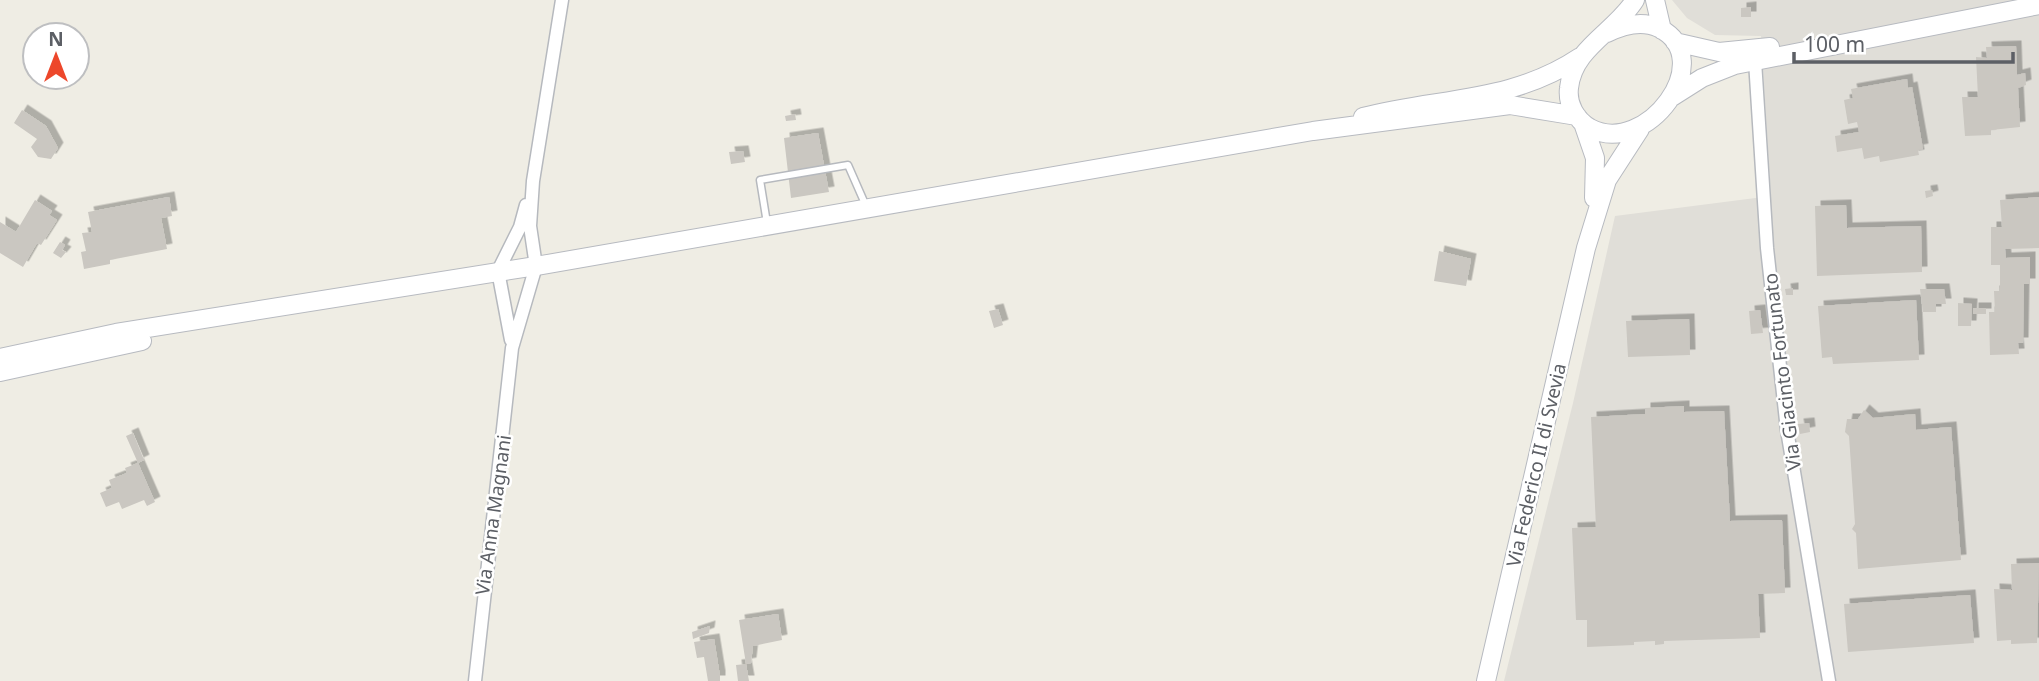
<svg xmlns="http://www.w3.org/2000/svg" width="2039" height="681" viewBox="0 0 2039 681" font-family="'Noto Sans',sans-serif">
	<style>
		.industrial { fill: #e0ded8 }
		.building { fill: #cac7c1; filter: url(#shadow) }
		.lines { fill: none; stroke-linecap: round; stroke-linejoin: round }
		.service-casing { stroke: #b6b9be; stroke-width: 9 }
		.minor-casing { stroke: #b6b9be; stroke-width: 15 }
		.secondary-casing { stroke: #b7bac0; stroke-width: 20 }
		.service { stroke: #fff; stroke-width: 6 }
		.minor { stroke: #fff; stroke-width: 12 }
		.secondary { stroke: #fff; stroke-width: 18 }
		.labels { text-anchor: middle; stroke-width: 5; stroke-linejoin: round; paint-order: stroke }
		.street-label { font-size: 19px; fill: #5c5f65; stroke: #fff }
	</style>
	<defs>
		<filter id="shadow"><feDropShadow dx="5.5" dy="-5.5" stdDeviation="0" flood-color="#0004"/></filter>
	</defs>
	<rect width="100%" height="100%" fill="#efede4"/>
	<path class="industrial" d="M 1672,0 L 2039,0 L 2039,681 L 1504,681 L 1573,403 L 1615,216 L 1771,196 L 1761,36 L 1715,35 L 1687,18 Z"/>
	<path class="building" d="M 1751,7 L 1751,17 L 1741,17 L 1741,8 Z
		M 2016,46 L 2017,75 L 2025,73 L 2026,85 L 2018,88 L 2020,127 L 1991,130 L 1991,135 L 1965,136 L 1962,97 L 1978,97 L 1976,57 L 1987,58 L 1986,47 Z
		M 1907,79 L 1908,88 L 1912,87 L 1923,149 L 1918,150 L 1919,155 L 1880,162 L 1879,156 L 1864,159 L 1862,148 L 1837,152 L 1835,136 L 1859,132 L 1857,122 L 1848,124 L 1844,100 L 1853,98 L 1851,89 Z
		M 22,110 L 46,126 L 58,148 L 51,159 L 38,157 L 31,147 L 37,139 L 14,123 Z
		M 795,114 L 796,120 L 786,121 L 785,116 Z
		M 818,133 L 829,192 L 791,198 L 784,138 Z
		M 743,151 L 745,162 L 731,164 L 729,152 Z
		M 1932,190 L 1933,196 L 1926,198 L 1925,191 Z
		M 169,197 L 172,216 L 161,218 L 167,249 L 110,260 L 110,264 L 84,269 L 81,252 L 86,251 L 82,233 L 92,232 L 88,212 Z
		M 2039,197 L 2039,248 L 2005,249 L 2006,258 L 2030,257 L 2030,284 L 2024,284 L 2023,343 L 2018,343 L 2019,354 L 1990,355 L 1989,312 L 1995,312 L 1994,291 L 2000,291 L 2000,265 L 1991,265 L 1991,227 L 2002,227 L 2000,200 Z
		M 35,200 L 52,211 L 49,215 L 57,220 L 41,245 L 37,243 L 23,267 L 0,253 L 0,222 L 16,232 Z
		M 1846,205 L 1847,228 L 1921,226 L 1922,272 L 1817,276 L 1815,206 Z
		M 60,242 L 65,245 L 62,250 L 66,252 L 61,258 L 53,253 Z
		M 1439,251 L 1471,259 L 1466,286 L 1434,281 Z
		M 1793,288 L 1793,295 L 1786,295 L 1785,289 Z
		M 1920,289 L 1944,289 L 1946,304 L 1936,304 L 1936,312 L 1923,312 Z
		M 1916,300 L 1919,360 L 1833,364 L 1832,357 L 1822,358 L 1818,306 Z
		M 1958,303 L 1972,304 L 1971,326 L 1958,326 Z
		M 1973,308 L 1986,308 L 1986,314 L 1973,314 Z
		M 998,309 L 1003,325 L 994,328 L 989,311 Z
		M 1760,310 L 1763,333 L 1751,334 L 1749,311 Z
		M 1689,319 L 1690,355 L 1628,357 L 1626,321 Z
		M 1684,406 L 1684,412 L 1724,411 L 1730,521 L 1782,520 L 1785,593 L 1758,594 L 1760,638 L 1664,641 L 1664,644 L 1655,645 L 1655,641 L 1634,642 L 1634,645 L 1587,647 L 1587,620 L 1576,620 L 1572,528 L 1596,527 L 1591,417 L 1645,414 L 1645,408 Z
		M 1864,410 L 1873,418 L 1915,414 L 1916,430 L 1951,427 L 1961,560 L 1858,569 L 1856,533 L 1852,529 L 1855,524 L 1849,436 L 1845,432 L 1847,419 L 1858,419 Z
		M 1809,423 L 1810,432 L 1800,434 L 1798,424 Z
		M 133,433 L 144,460 L 138,463 L 126,436 Z
		M 138,463 L 155,502 L 147,506 L 144,500 L 122,509 L 119,502 L 106,507 L 100,493 L 112,488 L 109,480 L 127,473 L 125,468 Z
		M 2039,563 L 2037,643 L 2011,644 L 2011,640 L 1997,641 L 1994,589 L 2012,590 L 2011,564 Z
		M 1970,595 L 1974,643 L 1848,652 L 1844,604 Z
		M 778,614 L 782,640 L 753,646 L 751,663 L 746,664 L 739,620 Z
		M 710,626 L 709,633 L 693,639 L 692,632 Z
		M 714,639 L 720,676 L 720,681 L 708,681 L 704,657 L 697,658 L 694,642 Z
		M 746,664 L 749,681 L 738,681 L 736,665 Z"/>
	<g class="lines">
		<defs>
			<path id="service" d="M 767,223 L 760,180 L 848,165 L 866,206"/>
			<path id="minor" d="M 1755,61 L 1767,248 L 1787,430 L 1829,681
				M 511,340 L 498,271 L 520,227 L 526,205
				M 475,681 L 512,348 L 536,266 L 530,226 L 533,181 L 562,0"/>
			<path id="secondary" d="M 1655,0 L 1662,30
				M 1607,33 C 1623,25 1642,20 1659,28 C 1720,59 1646,158 1590,128 C 1576,120 1567,104 1569,88 C 1573,48 1615,32 1635,0
				M 1675,42 L 1719,52 L 1770,47
				M 1672,97 L 1702,78 L 1735,65 L 2039,5
				M 1363,117 C 1440,97 1511,103 1580,57
				M 1583,123 L 1595,158 L 1594,198
				M 0,358 L 116,333 L 536,266 L 1313,131 L 1510,105 L 1577,116
				M 0,372 L 142,341
				M 1486,681 L 1586,248 L 1607,180 L 1640,129"/>
		</defs>
		<use href="#service" class="service-casing"/>
		<use href="#minor" class="minor-casing"/>
		<use href="#secondary" class="secondary-casing"/>
		<use href="#service" class="service"/>
		<use href="#minor" class="minor"/>
		<use href="#secondary" class="secondary"/>
	</g>
	<g class="labels">
		<g class="street-label">
			<text transform="translate(1782 372) rotate(-97)" y="7">Via Giacinto Fortunato</text>
			<text transform="translate(1536 465) rotate(-77)" y="7">Via Federico II di Svevia</text>
			<text transform="translate(493 515) rotate(-82)" y="7">Via Anna Magnani</text>
		</g>
	</g>
	<g transform="translate(56 56)"><circle r="33" fill="#ffffff" stroke="#bebfc1" stroke-width="2"/>
	<path d="M0-5L12 26L0 18L-12 26Z" fill="#ed472b"/>
	<text y="-10" font-size="19" font-weight="bold" text-anchor="middle" fill="#5c5f65">N</text>
	</g>
	<path d="M1794 52v10h219v-10" fill="none" stroke="#5c5f65" stroke-width="3.5"/>
	<text x="1804" y="52" font-size="21" fill="#5c5f65" stroke="#ffffff" stroke-width="5" paint-order="stroke">100 m</text>
</svg>
